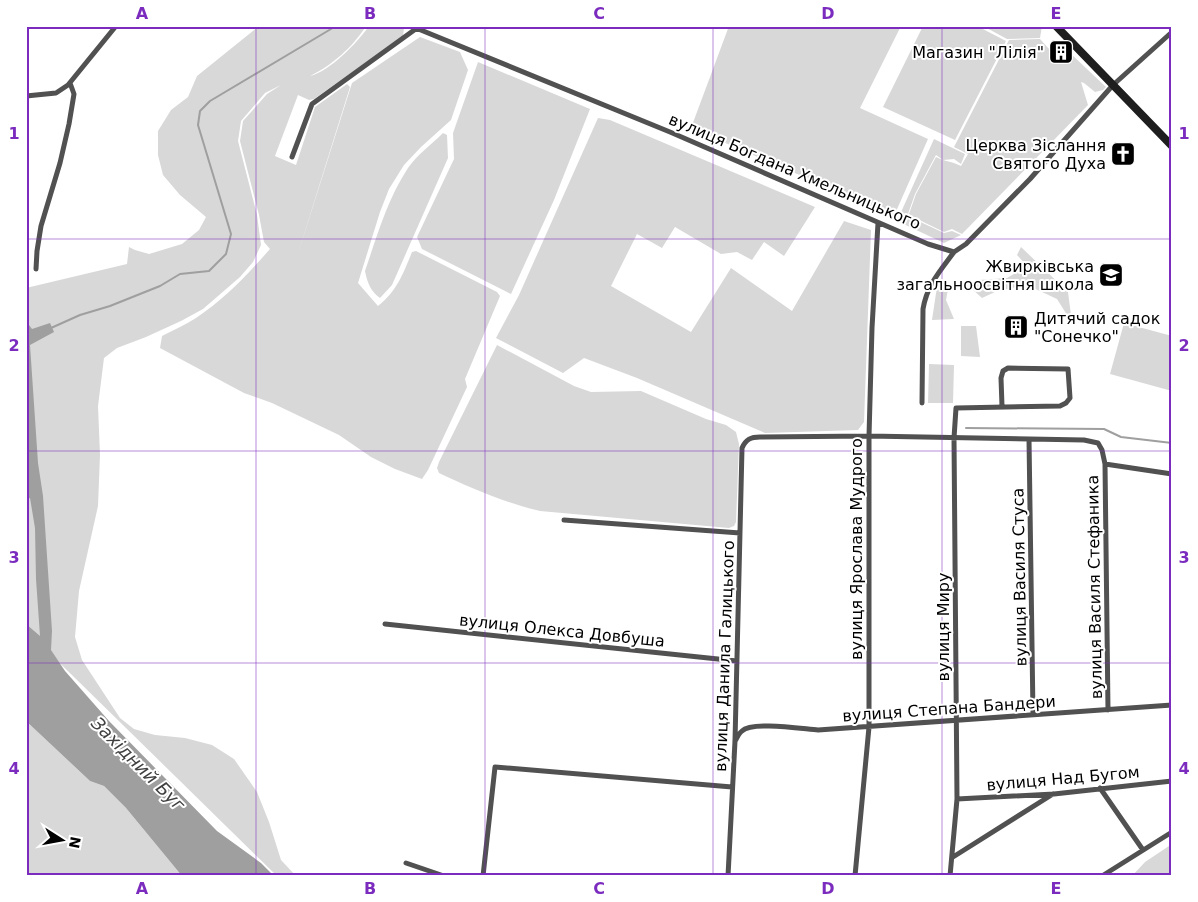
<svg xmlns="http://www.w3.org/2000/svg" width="1198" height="902" viewBox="0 0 1198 902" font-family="'DejaVu Sans',sans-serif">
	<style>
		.green { fill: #d8d8d8 }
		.water { fill: #9f9f9f }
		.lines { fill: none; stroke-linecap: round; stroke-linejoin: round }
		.stream { stroke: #9f9f9f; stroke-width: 2 }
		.street { stroke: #515151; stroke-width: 5 }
		.secondary { stroke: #1e1e1e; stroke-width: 8 }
		.grid { fill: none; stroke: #7b2cbf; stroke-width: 1; stroke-opacity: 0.55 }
		.labels { text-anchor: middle; stroke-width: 4; stroke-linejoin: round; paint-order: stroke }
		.poi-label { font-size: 16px; fill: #000; stroke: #fff; text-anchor: end }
		.street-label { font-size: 16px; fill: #000; stroke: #fff }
		.water-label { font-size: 18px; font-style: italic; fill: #404040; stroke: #fff }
		.neatline { fill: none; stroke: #7b2cbf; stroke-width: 2 }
		.grid-label { font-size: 16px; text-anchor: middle; font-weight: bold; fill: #7b2cbf }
	</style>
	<rect width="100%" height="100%" fill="#fff"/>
	<path class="green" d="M 259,26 L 366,26 C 353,47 331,66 310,76 C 329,72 358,42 369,26 L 399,26 L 404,28 L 403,36 L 314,99 L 309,100 L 298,95 L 275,156 L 296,165 L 315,107 L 347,84 L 350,87 L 296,260 L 352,83 L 420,37 L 460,52 L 468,70 L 451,120 L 421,147 L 404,165 L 389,189 L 380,212 L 358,283 L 378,306 C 397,291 403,274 412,252 L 416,251 L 497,292 L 500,296 L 465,379 L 467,387 L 428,470 L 422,479 L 395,469 L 371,457 L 339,435 L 272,403 L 244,393 L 160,348 L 162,336 C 173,330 185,325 196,318 C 225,299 247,275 270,249 L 264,242 L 259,215 L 240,141 L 243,121 L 267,94 L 281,85 L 265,93 L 241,121 L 238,141 L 257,215 L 261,245 L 253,262 L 240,277 L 203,309 L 181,321 L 146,337 L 117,348 L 104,358 L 98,406 L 100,455 L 98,506 L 79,591 L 75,637 L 82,660 L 120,718 L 134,729 L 155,735 L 185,738 L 212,745 L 234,759 L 257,792 L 269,822 L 281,860 L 296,876 L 277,876 L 26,630 L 26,288 L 127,264 L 129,247 L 135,250 L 149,254 L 182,244 L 199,230 L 206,217 L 180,195 L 163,175 L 158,155 L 158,131 L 171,110 L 188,97 L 197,76 Z
		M 729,26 L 901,26 L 860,108 L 928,139 L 894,216 L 691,128 Z
		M 923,26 L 977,26 L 1006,41 L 955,140 L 883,107 Z
		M 983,26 L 1042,26 L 1040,38 L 1007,39 Z
		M 1040,39 L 1059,60 L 1069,52 L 1106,87 L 1103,90 L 1095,92 L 1084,83 L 1081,82 L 1088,105 L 962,234 L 952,229 L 944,232 L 913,217 L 909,214 L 916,194 L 936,157 C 945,162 952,161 961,166 L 968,154 L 954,147 L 1009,40 Z
		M 478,62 L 590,109 L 554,200 L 511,294 L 422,249 L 417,237 L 454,159 L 453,133 Z
		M 598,118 L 610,120 L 815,207 L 784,256 L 764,242 L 752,260 L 737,252 L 721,254 L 675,227 L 662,248 L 637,234 L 611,286 L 691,332 L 731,268 L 792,311 L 844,221 L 871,230 L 864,422 L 858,430 L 765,433 L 637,378 L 584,358 L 563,373 L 496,338 L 519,295 Z
		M 443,133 L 447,135 L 448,158 L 392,285 L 380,298 C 371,292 367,282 365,271 C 377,236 387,200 408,168 C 417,155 432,144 443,133 Z
		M 934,139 L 965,154 L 961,164 L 954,159 L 943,160 L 936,155 L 915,194 L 908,214 L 912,218 L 944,233 L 952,231 L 961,235 L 944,243 L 897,221 Z
		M 1021,247 L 1068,292 L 1072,323 L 1057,299 L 1027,285 L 997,291 L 982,298 L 972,289 L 979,280 L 1007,278 L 1027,266 L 1017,255 Z
		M 938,280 L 949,284 L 946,300 L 954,319 L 932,320 Z
		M 1124,323 L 1172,336 L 1172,391 L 1110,374 Z
		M 961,326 L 976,326 L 980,357 L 961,356 Z
		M 497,345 L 574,386 L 591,392 L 641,391 L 706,419 L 726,425 L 736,432 L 739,444 L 736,522 L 734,526 L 729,528 L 540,511 C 508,504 468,487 439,473 L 437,468 L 439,462 Z
		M 929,364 L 954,365 L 953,403 L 928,403 Z
		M 26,721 L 90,781 L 104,786 L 126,808 L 182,876 L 26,876 Z
		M 1172,844 L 1172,876 L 1132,876 L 1145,862 Z"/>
	<path class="water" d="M 26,321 L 32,329 L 50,323 L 54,332 L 30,345 L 38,463 L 43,496 L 52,631 L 51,650 L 65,671 L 109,721 L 217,831 L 261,863 L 274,876 L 182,876 L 126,808 L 104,786 L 90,781 L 26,721 L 26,624 L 40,636 L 36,579 L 35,528 L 30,498 L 26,500 Z"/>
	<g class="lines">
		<path class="stream" d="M 51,328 L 80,315 L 110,306 L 160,286 L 180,274 L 209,271 L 226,254 L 231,234 L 198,125 L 200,111 L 210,101 L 336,26
			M 966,428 L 1104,429 L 1121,437 L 1172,443"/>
		<path class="street" d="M 411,26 L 670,132 L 928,244 L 954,252 L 966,244 L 1030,179 L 1113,85 L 1172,32
			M 26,96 L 56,93 L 68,85 L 116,26
			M 292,157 L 312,104 L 417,28
			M 36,269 L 37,251 L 41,226 L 60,163 L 69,124 L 74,94 L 70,83
			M 922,403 L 923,309 C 927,285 940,271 954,252
			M 1029,439 L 1033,714
			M 1105,464 L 1108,710
			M 564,520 L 740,533
			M 385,624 L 737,661
			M 735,741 C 737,738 739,733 742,731 C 752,721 803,729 818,730 L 1172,705
			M 1100,788 L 1143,850
			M 957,799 L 1054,794 L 1172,781
			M 953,857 L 1053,794
			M 406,863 L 444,876
			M 483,876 L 495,767 L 732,787
			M 728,876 L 735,741 L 742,448 C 746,439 751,437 760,437 L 869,436 L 1084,440 L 1098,443 L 1102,450 L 1105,464 L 1172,474
			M 855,876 L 869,727 L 869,436 L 872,328 L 878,223
			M 950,876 L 957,799 L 954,438 L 956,408 L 1060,406 L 1066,403 L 1070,398 L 1068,369 L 1008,368 L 1003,371 L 1001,378 L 1002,406
			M 1102,876 L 1172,832"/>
		<path class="secondary" d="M 1056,26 L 1172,146"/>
	</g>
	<path class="grid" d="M 256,26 L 256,876M 485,26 L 485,876M 713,26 L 713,876M 942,26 L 942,876M 26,239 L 1172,239M 26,451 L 1172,451M 26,663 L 1172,663"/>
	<defs>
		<symbol id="building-square" viewBox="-11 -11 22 22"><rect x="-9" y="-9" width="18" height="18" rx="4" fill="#000" stroke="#fff"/><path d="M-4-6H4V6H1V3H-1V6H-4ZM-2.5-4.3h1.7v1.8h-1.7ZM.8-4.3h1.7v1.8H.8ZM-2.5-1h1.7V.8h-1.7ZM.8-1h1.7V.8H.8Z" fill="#fff"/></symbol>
		<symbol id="church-square" viewBox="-11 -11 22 22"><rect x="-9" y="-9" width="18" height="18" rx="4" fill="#000" stroke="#fff"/><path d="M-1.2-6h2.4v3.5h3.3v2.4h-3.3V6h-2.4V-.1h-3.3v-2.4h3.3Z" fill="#fff"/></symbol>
		<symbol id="school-square" viewBox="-11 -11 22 22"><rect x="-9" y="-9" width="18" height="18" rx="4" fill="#000" stroke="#fff"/><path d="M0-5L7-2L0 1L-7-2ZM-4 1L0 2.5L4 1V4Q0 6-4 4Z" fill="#fff"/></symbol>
	</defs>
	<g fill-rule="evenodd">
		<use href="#building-square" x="1047" y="38" width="28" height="28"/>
		<use href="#church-square" x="1109" y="140" width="28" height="28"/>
		<use href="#school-square" x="1097" y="261" width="28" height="28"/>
		<use href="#building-square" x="1002" y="313" width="28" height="28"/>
	</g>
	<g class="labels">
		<g class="poi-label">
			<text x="1044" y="58">Магазин "Лілія"</text>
			<text x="1106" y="151">Церква Зіслання<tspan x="1106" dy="18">Святого Духа</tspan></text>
			<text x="1094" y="272">Жвирківська<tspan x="1094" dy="18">загальноосвітня школа</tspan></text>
			<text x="1034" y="324" text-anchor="start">Дитячий садок<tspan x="1034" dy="18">"Сонечко"</tspan></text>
		</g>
		<g class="street-label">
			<text transform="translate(795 171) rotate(23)" y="6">вулиця Богдана Хмельницького</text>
			<text transform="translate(856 549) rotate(-90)" y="6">вулиця Ярослава Мудрого</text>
			<text transform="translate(1019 577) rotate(-91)" y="6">вулиця Василя Стуса</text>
			<text transform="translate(1094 587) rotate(-91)" y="6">вулиця Василя Стефаника</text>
			<text transform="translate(943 627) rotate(-90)" y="6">вулиця Миру</text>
			<text transform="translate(562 630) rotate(6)" y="6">вулиця Олекса Довбуша</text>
			<text transform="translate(724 656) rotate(-88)" y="6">вулиця Данила Галицького</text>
			<text transform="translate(949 708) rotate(-4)" y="6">вулиця Степана Бандери</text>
			<text transform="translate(1063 778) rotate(-5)" y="6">вулиця Над Бугом</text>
		</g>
		<g class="water-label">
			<text transform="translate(138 764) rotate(45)" y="6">Західний Буг</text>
		</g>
	</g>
	<rect width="1198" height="902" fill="none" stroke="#ffffff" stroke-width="55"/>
	<g transform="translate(62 840) rotate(101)" stroke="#ffffff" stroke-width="4" paint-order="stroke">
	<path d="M0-4L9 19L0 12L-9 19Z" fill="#000000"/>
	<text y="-8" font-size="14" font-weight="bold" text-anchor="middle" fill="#000000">N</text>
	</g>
	<rect x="28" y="28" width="1142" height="846" class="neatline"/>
	<g class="grid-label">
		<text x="142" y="19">A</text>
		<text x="370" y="19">B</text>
		<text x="599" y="19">C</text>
		<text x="828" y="19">D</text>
		<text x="1056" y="19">E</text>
		<text x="14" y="139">1</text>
		<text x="1184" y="139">1</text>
		<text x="14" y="351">2</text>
		<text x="1184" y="351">2</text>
		<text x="14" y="563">3</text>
		<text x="1184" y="563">3</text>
		<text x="14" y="774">4</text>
		<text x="1184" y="774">4</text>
		<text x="142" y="894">A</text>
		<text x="370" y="894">B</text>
		<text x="599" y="894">C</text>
		<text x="828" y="894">D</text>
		<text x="1056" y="894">E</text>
	</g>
</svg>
